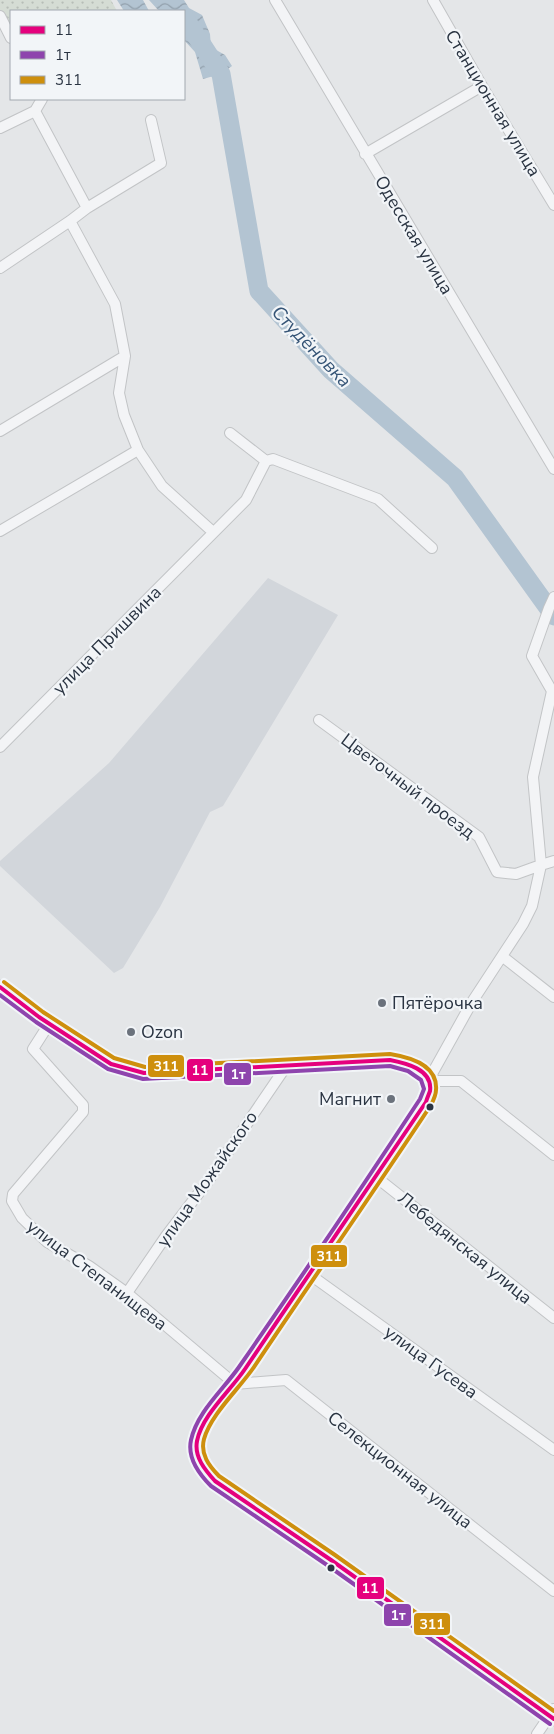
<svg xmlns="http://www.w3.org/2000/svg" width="554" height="1734" viewBox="0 0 554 1734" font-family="'Nunito Sans',sans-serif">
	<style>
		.built { fill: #d2d6db }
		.garden { fill: url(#garden-dots) }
		.water { fill: url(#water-waves) }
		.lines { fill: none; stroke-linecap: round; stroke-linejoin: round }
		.river { stroke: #b3c4d2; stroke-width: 19 }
		.minor-casing { stroke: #c2c4c6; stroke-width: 12 }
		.tertiary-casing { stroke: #c2c4c6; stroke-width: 15 }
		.minor { stroke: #f3f4f6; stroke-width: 10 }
		.tertiary { stroke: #f3f4f6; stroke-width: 12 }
		.bus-1-casing { stroke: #f2f5f8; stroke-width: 8 }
		.bus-2-casing { stroke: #f2f5f8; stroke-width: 8 }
		.bus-3-casing { stroke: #f2f5f8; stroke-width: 8 }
		.bus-1 { stroke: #e5007d; stroke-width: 4 }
		.bus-2 { stroke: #8e44ad; stroke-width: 4 }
		.bus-3 { stroke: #ce8f0d; stroke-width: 4 }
		.poi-dot { fill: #6b727c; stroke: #f2f5f8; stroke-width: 2 }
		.bus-dot { fill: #2a3442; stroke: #f2f5f8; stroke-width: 2 }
		.labels { text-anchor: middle; stroke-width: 4.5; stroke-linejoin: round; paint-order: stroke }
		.street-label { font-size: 18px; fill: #2a3442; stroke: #f2f5f8 }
		.poi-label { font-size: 18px; fill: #2a3442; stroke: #f2f5f8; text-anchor: start }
		.water-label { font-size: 19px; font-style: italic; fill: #355476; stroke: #f2f5f8 }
		.line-badge { stroke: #f2f5f8; stroke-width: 2 }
		.badge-label { font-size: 14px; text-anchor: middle; font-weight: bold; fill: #fff }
	</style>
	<defs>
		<pattern id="garden-dots" width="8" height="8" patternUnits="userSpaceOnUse" patternTransform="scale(1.25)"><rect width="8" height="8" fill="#d5dcd4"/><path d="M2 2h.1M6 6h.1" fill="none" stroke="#b7bdb7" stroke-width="1.8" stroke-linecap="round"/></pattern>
		<pattern id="water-waves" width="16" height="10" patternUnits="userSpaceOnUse" patternTransform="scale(1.25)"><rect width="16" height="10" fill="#b3c4d2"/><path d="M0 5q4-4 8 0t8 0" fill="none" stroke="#92a0ac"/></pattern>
	</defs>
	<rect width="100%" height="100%" fill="#e4e6e8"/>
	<path class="built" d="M 268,578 L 338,615 L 223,806 L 210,812 L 160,907 L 123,968 L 114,973 L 0,866 L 0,861 L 109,763 Z"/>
	<path class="garden" d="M 0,0 L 111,0 L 117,11 L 11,11 L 11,33 L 0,14 Z"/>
	<path class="water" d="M 117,0 L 143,0 L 149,11 L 124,11 Z
		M 149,0 L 184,0 L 189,8 L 202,15 L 210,34 L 211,47 L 225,55 L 232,66 L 221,74 L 203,79 L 195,52 L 184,40 L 184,11 L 159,11 Z"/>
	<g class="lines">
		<path class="river" d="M 184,17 L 221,74 L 259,291 L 331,370 L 455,478 L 554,616"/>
		<defs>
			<path id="minor" d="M 275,0 L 554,469
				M 433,0 L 482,86 L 554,205
				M 0,16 L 11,38
				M 42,99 L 35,111 L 87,208
				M 0,128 L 35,111
				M 365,154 L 482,86
				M 70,221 L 115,304 L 125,356 L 119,393 L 124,415 L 138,450 L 162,486 L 213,532
				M 0,268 L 70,221 L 87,208 L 161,163 L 151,120
				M 0,431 L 125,356
				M 230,433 L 266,461
				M 0,531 L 138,450
				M 554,597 L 549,608 L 532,656 L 552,691 L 533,777 L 541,865 L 554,861
				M 319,720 L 479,837 L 497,872 L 516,874 L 541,865 L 532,906 L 523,924 L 472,1002 L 428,1081 L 461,1081 L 554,1155
				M 0,747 L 246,500 L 266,461 L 273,459 L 378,499 L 432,548
				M 503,957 L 554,997
				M 49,1024 L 33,1049 L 83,1105 L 83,1112 L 13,1194 L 12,1201 L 22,1218 L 47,1242 L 89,1266 L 127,1293 L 235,1384 L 286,1380 L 554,1591
				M 376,1177 L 554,1318
				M 309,1274 L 554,1450
				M 127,1293 L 166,1236 L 208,1181 L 287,1065
				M 537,1734 L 554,1709"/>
			<path id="tertiary" d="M 0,987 L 39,1017 L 111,1064 L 144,1073 L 390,1060 C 406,1063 431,1068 430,1090 C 429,1093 427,1098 426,1102 C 366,1193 303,1282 243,1372 C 230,1390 200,1422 197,1441 C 194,1457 205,1471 215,1481 L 331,1560 L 554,1719"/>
		</defs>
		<use href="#minor" class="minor-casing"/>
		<use href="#tertiary" class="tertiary-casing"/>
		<use href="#minor" class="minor"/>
		<use href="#tertiary" class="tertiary"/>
		<defs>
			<path id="bus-1" d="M 0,987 L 39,1017 L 111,1064 L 144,1073 L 390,1060 C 405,1063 433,1069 430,1091 C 429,1094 427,1098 426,1102 C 366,1192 305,1280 245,1369 C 231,1390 202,1415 197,1441 C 194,1457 205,1470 215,1481 L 331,1560 L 554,1719"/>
			<path id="bus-2" d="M 0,995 L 36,1022 L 108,1069 L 143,1079 L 390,1066 L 408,1071 L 421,1080 L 424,1089 L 420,1099 C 361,1189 300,1279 239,1367 C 223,1390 197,1412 191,1440 C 187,1458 199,1474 211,1486 L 327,1565 L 550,1724"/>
			<path id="bus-3" d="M 4,982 L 43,1012 L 114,1058 L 145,1067 L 390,1054 C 409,1057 438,1065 436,1090 C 436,1095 433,1101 431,1105 C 373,1193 312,1280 254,1367 C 239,1389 211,1414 204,1439 C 200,1454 209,1466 219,1476 L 335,1555 L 554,1711"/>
		</defs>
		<use href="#bus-1" class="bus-1-casing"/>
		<use href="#bus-2" class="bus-2-casing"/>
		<use href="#bus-3" class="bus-3-casing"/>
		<use href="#bus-1" class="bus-1"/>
		<use href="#bus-2" class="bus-2"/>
		<use href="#bus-3" class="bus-3"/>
	</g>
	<g class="poi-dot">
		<circle cx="382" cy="1003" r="5"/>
		<circle cx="131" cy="1032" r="5"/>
		<circle cx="391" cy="1099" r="5"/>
	</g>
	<g class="bus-dot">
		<circle cx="430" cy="1107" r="4.5"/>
		<circle cx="331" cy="1568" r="4.5"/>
	</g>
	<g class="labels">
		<g class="street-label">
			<text transform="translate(493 103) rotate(59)" y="6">Станционная улица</text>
			<text transform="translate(414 235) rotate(59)" y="6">Одесская улица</text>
			<text transform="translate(107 640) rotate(-45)" y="6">улица Пришвина</text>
			<text transform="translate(408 786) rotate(37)" y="6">Цветочный проезд</text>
			<text transform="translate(207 1179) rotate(-55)" y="6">улица Можайского</text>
			<text transform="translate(465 1248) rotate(39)" y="6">Лебедянская улица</text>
			<text transform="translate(97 1275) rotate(37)" y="6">улица Степанищева</text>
			<text transform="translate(431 1362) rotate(36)" y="6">улица Гусева</text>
			<text transform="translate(400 1470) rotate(38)" y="6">Селекционная улица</text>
		</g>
		<g class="poi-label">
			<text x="392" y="1009">Пятёрочка</text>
			<text x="141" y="1038">Ozon</text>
			<text x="381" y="1105" text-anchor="end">Магнит</text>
		</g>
		<g class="water-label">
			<text transform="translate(312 346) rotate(46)" y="7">Студёновка</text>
		</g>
	</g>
	<g class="line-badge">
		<rect x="147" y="1054" width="38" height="24" rx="5" fill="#ce8f0d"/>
		<rect x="186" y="1058" width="28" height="24" rx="5" fill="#e5007d"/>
		<rect x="223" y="1062" width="29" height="24" rx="5" fill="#8e44ad"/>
		<rect x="310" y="1244" width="38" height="24" rx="5" fill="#ce8f0d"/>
		<rect x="356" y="1576" width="29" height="24" rx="5" fill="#e5007d"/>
		<rect x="383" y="1603" width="29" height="24" rx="5" fill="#8e44ad"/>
		<rect x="413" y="1612" width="38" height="24" rx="5" fill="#ce8f0d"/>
	</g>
	<g class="badge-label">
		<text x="166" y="1071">311</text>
		<text x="200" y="1075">11</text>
		<text x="238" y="1079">1т</text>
		<text x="329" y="1261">311</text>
		<text x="370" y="1593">11</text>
		<text x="398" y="1620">1т</text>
		<text x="432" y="1629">311</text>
	</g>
	<rect x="10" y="10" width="175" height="90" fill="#f2f5f8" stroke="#a2a8af"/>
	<rect x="20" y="26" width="25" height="8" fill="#e5007d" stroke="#a2a8af"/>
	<text x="55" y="35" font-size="15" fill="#2a3442">11</text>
	<rect x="20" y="51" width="25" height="8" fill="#8e44ad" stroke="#a2a8af"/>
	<text x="55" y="60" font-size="15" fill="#2a3442">1т</text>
	<rect x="20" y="76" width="25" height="8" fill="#ce8f0d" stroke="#a2a8af"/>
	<text x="55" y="85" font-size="15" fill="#2a3442">311</text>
</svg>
